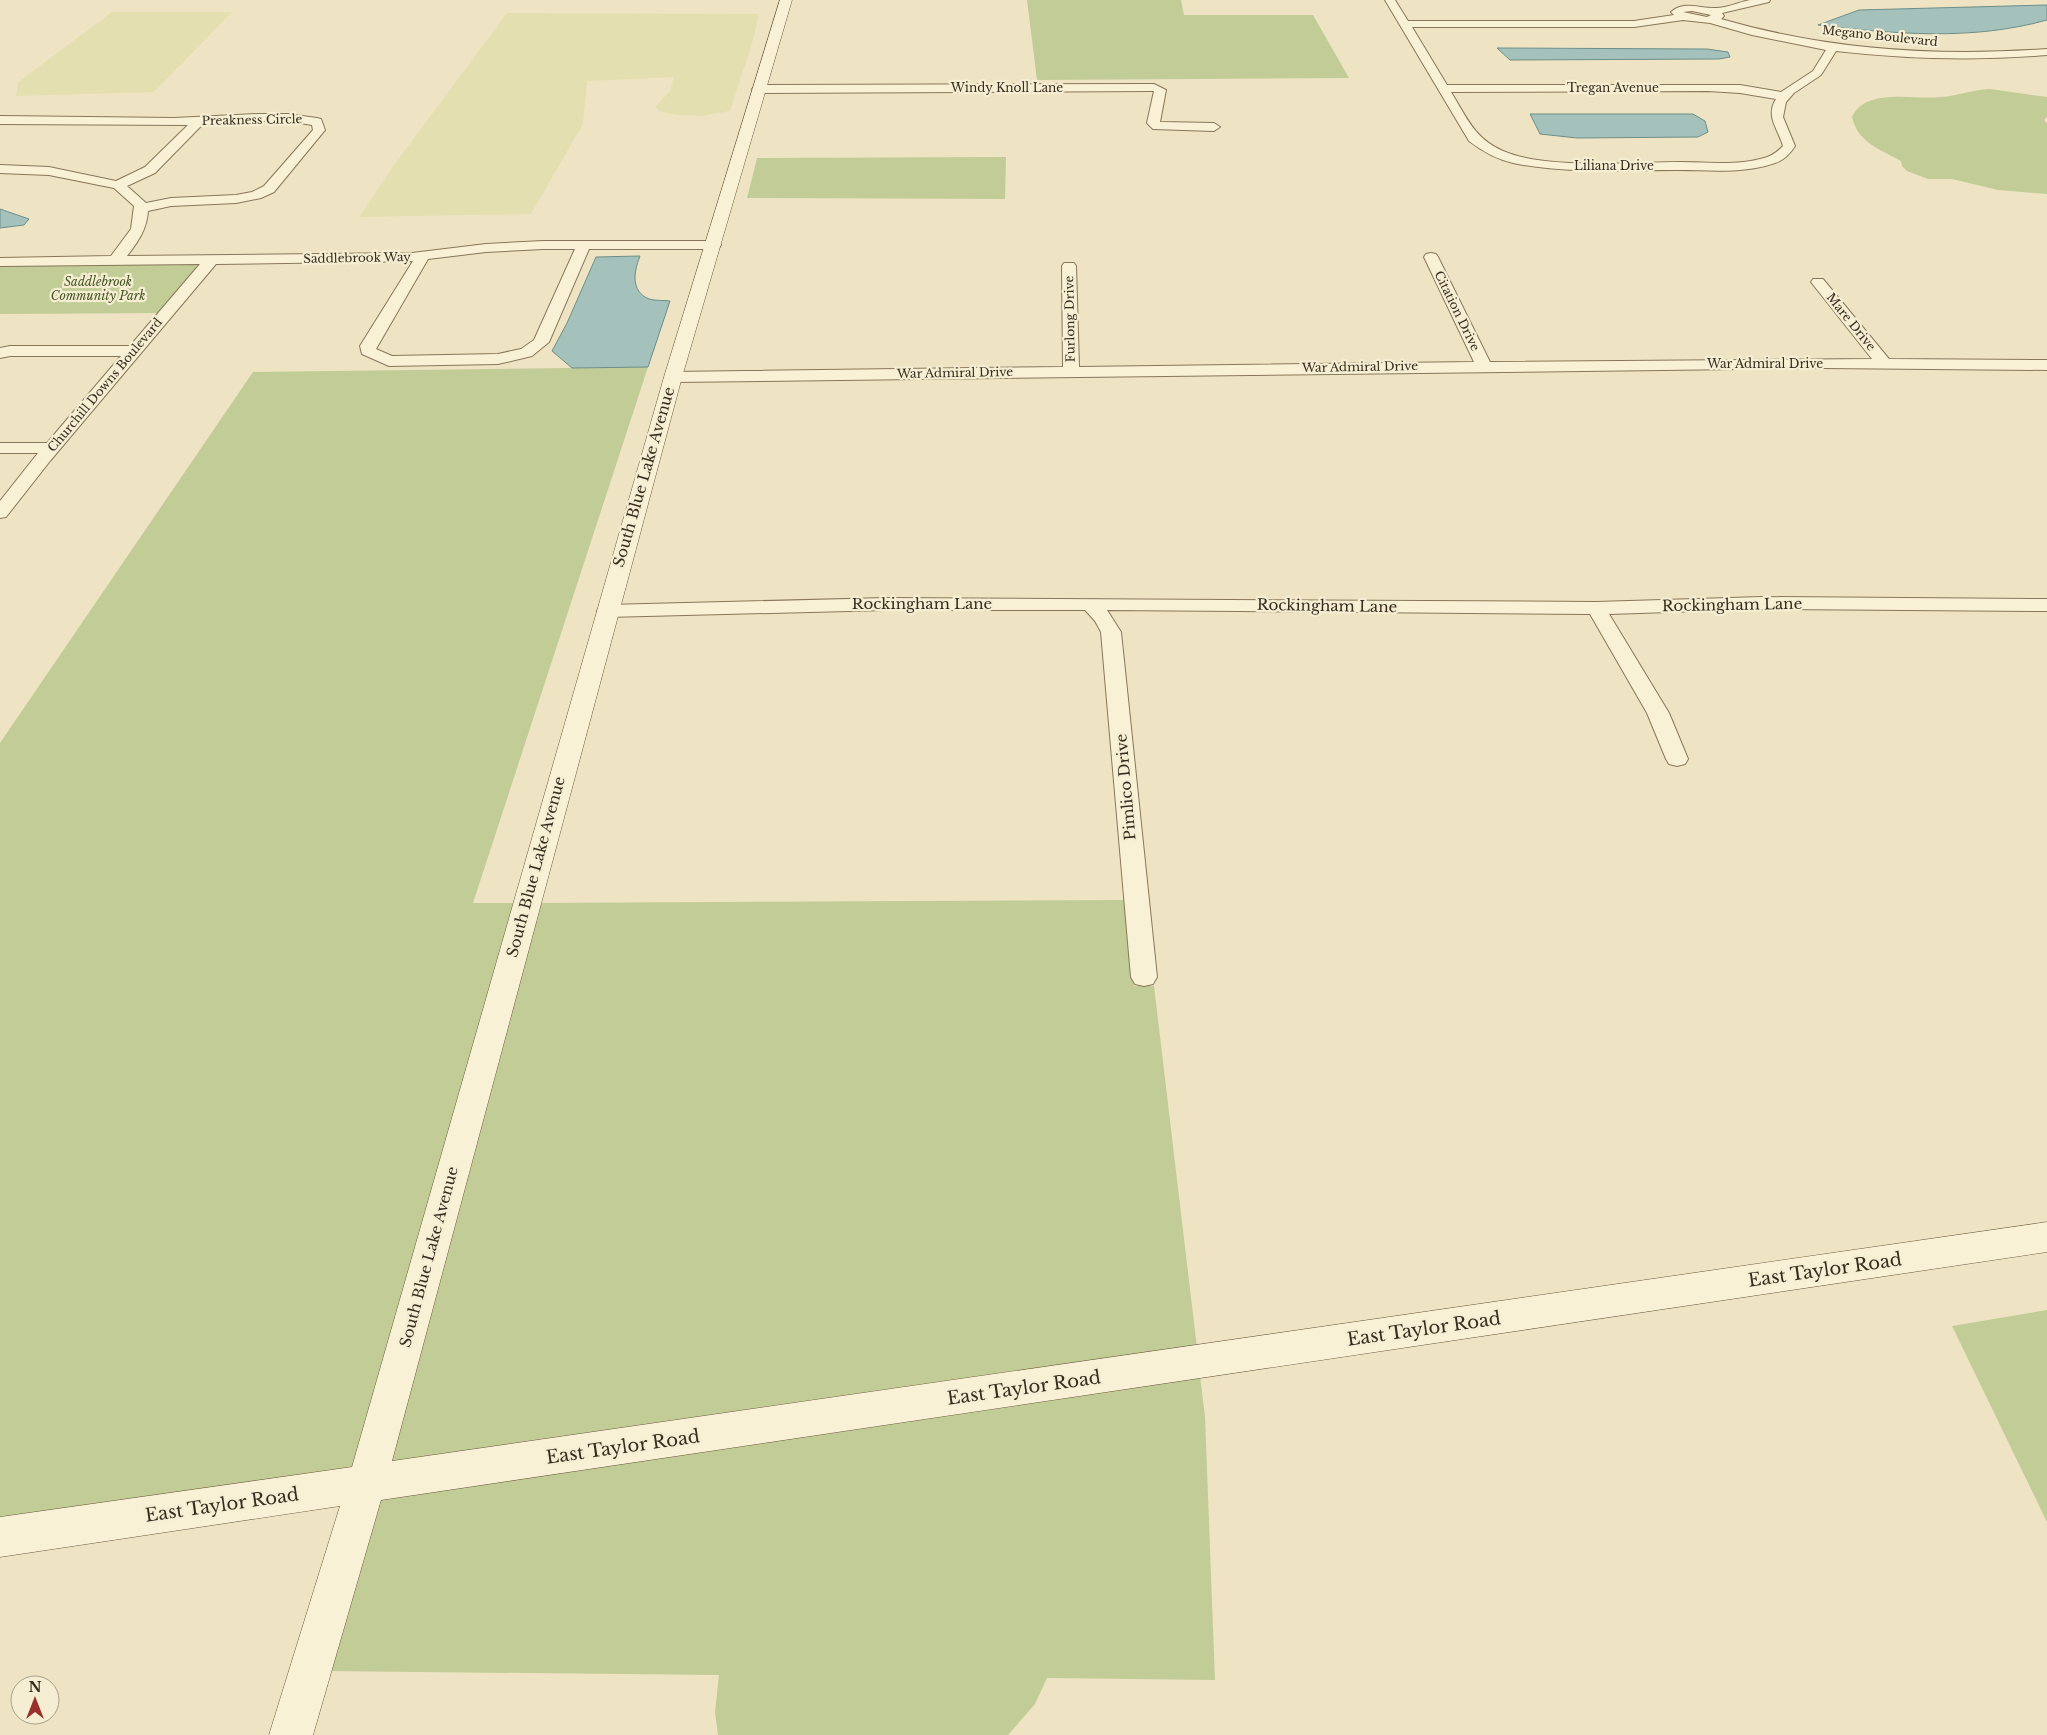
<svg xmlns="http://www.w3.org/2000/svg" width="2047" height="1735" viewBox="0 0 2047 1735" font-family="'Libre Baskerville',serif">
	<style>
		.farmland { fill: #e4dfb0 }
		.green { fill: #c2cc97 }
		.water { fill: #a5c1bb; stroke: #6c8f89 }
		.lines { fill: none; stroke-linecap: round; stroke-linejoin: round }
		.street-casing { stroke: #88765a; stroke-width: 2 }
		.secondary-casing { stroke: #6a573d; stroke-width: 1 }
		.street { fill: #f9f1d6; fill-rule: evenodd }
		.secondary { fill: #f9f1d6; fill-rule: evenodd }
		.labels { text-anchor: middle; stroke-width: 4.5; stroke-linejoin: round; paint-order: stroke }
		.far-street-label { font-size: 12px; fill: #382c1e; stroke: #f5eed3 }
		.far-park-label { font-size: 12px; font-style: italic; fill: #455524; stroke: #f5eed3 }
		.street-label { font-size: 15px; fill: #382c1e; stroke: #f5eed3 }
		.near-street-label { font-size: 18px; fill: #382c1e; stroke: #f5eed3 }
	</style>
	<rect width="100%" height="100%" fill="#eee4c3"/>
	<path class="farmland" d="M 112,12 L 232,12 L 154,92 L 16,96 L 18,82 Z
		M 507,13 L 759,14 L 753,40 L 730,111 L 702,116 L 676,115 L 659,111 L 655,107 L 670,91 L 674,77 L 587,81 L 583,124 L 531,214 L 359,217 L 397,161 Z"/>
	<path class="green" d="M 1027,0 L 1181,0 L 1184,15 L 1313,15 L 1349,78 L 1037,80 Z
		M 1990,89 L 2047,97 L 2047,117 L 2044,120 L 2047,123 L 2047,194 L 1998,190 L 1952,179 L 1928,179 L 1907,171 L 1902,166 L 1901,161 C 1880,149 1858,143 1852,117 C 1866,87 1913,100 1940,97 C 1958,96 1970,90 1990,89 Z
		M 1006,157 L 1005,199 L 747,198 L 757,158 Z
		M 194,264 L 196,266 L 195,270 L 158,313 L 0,314 L 0,266 Z
		M 648,367 L 473,903 L 516,903 L 355,1471 L 0,1521 L 0,743 L 253,372 Z
		M 1127,900 L 1134,986 L 1154,986 L 1197,1348 L 385,1467 L 537,903 Z
		M 2047,1310 L 2047,1522 L 1952,1326 Z
		M 1200,1376 L 1205,1417 L 1215,1680 L 1047,1678 L 1035,1704 L 1008,1735 L 718,1735 L 715,1712 L 719,1675 L 325,1671 L 376,1498 Z"/>
	<path class="water" d="M 2047,5 L 2047,20 C 1972,41 1894,34 1818,25 L 1859,10 Z
		M 1497,48 L 1707,49 L 1728,52 L 1730,57 L 1719,59 L 1510,60 Z
		M 1530,114 L 1693,114 L 1705,121 L 1708,132 L 1698,137 L 1577,138 L 1540,134 Z
		M 0,209 L 29,219 L 24,225 L 0,228 Z
		M 640,256 C 634,271 630,291 649,299 C 655,301 664,300 670,301 L 648,367 L 572,368 L 552,351 L 567,323 L 596,257 Z"/>
	<g class="lines">
		<defs>
			<path id="street" d="M 1385,0 L 1395,0 L 1408,21 L 1634,21 L 1674,15 L 1671,12 C 1684,0 1701,9 1716,8 C 1727,8 1739,2 1750,0 C 1757,0 1764,0 1770,0 L 1769,2 L 1722,13 L 1724,16 L 1721,19 C 1828,50 1936,57 2047,49 L 2047,55 C 1976,61 1907,59 1836,51 L 1821,75 L 1794,93 L 1786,102 L 1783,117 L 1795,146 C 1790,154 1784,160 1775,163 C 1743,174 1710,170 1677,170 C 1622,170 1566,174 1513,163 C 1496,159 1482,151 1469,141 ZM 1692,11 L 1711,15 L 1707,17 L 1683,12 ZM 1683,20 L 1710,23 L 1752,35 L 1826,50 L 1813,71 L 1781,92 L 1740,85 L 1447,85 L 1412,27 L 1634,27 ZM 1708,91 L 1740,93 L 1776,99 C 1765,116 1778,129 1783,146 C 1777,152 1772,156 1764,158 C 1737,166 1708,162 1681,162 C 1632,162 1547,170 1503,151 C 1474,138 1467,118 1451,92 Z
				M 1154,84 L 1166,90 L 1160,122 L 1214,123 L 1220,127 L 1214,131 L 1153,129 L 1147,123 L 1154,91 L 1152,91 L 758,93 L 752,89 L 758,85 Z
				M 258,114 L 288,114 L 317,118 L 321,119 L 325,130 L 274,192 L 261,198 L 236,203 L 171,206 L 148,211 C 147,229 138,242 127,256 L 412,253 L 486,244 L 543,241 L 714,241 L 719,242 L 721,245 L 719,248 L 714,249 L 589,249 L 549,342 L 532,356 L 498,364 L 389,366 L 362,354 L 360,346 L 413,261 L 216,264 L 50,461 L 6,517 L 0,518 L 0,501 L 38,453 L 0,453 L 0,443 L 47,443 L 121,356 L 10,356 L 0,358 L 0,348 L 10,346 L 130,346 L 200,264 L 0,266 L 0,258 L 111,256 L 131,229 L 134,206 L 114,188 L 49,175 L 0,173 L 0,165 L 49,167 L 116,181 L 145,167 L 188,125 L 0,124 L 0,116 L 174,118 ZM 258,121 L 288,121 L 312,125 L 313,130 L 264,186 L 252,192 L 236,195 L 171,198 L 146,203 L 127,186 L 155,173 L 202,125 ZM 543,249 L 575,249 L 534,340 L 521,349 L 498,354 L 392,356 L 376,349 L 428,259 L 486,252 Z
				M 1431,253 L 1436,254 L 1438,257 L 1490,362 L 1872,359 L 1811,282 L 1813,279 L 1823,279 L 1889,359 L 2047,360 L 2047,370 L 1825,368 L 673,382 L 667,380 L 665,377 L 667,374 L 673,372 L 1063,367 L 1062,266 L 1064,263 L 1074,263 L 1076,266 L 1079,367 L 1474,362 L 1424,257 L 1426,254 Z
				M 1762,597 L 2047,599 L 2047,611 L 1762,609 L 1609,614 L 1669,713 L 1688,759 L 1685,764 L 1677,766 L 1669,764 L 1666,759 L 1647,713 L 1590,614 L 1107,610 L 1121,632 L 1157,977 L 1153,984 L 1144,986 L 1135,984 L 1131,977 L 1101,632 L 1095,621 L 1085,610 L 887,610 L 607,617 L 600,615 L 597,611 L 600,607 L 607,605 L 887,598 L 1596,602 Z"/>
			<path id="secondary" d="M 780,0 L 792,0 L 682,377 L 392,1461 L 2047,1222 L 2047,1252 L 381,1500 L 313,1735 L 269,1735 L 340,1506 L 0,1557 L 0,1517 L 352,1467 L 664,377 Z"/>
		</defs>
		<use href="#street" class="street-casing"/>
		<use href="#secondary" class="secondary-casing"/>
		<use href="#street" class="street"/>
		<use href="#secondary" class="secondary"/>
	</g>
	<g class="labels">
		<g class="far-street-label">
			<text transform="translate(1880 36) rotate(6)" y="4">Megano Boulevard</text>
			<text x="1007" y="92">Windy Knoll Lane</text>
			<text x="1613" y="92">Tregan Avenue</text>
			<text transform="translate(252 120) rotate(-1)" y="4">Preakness Circle</text>
			<text x="1614" y="170">Liliana Drive</text>
			<text transform="translate(357 258) rotate(-1)" y="4">Saddlebrook Way</text>
			<text transform="translate(1457 311) rotate(64)" y="4">Citation Drive</text>
			<text transform="translate(1070 319) rotate(-91)" y="4">Furlong Drive</text>
			<text transform="translate(1851 322) rotate(51)" y="4">Mare Drive</text>
			<text x="1765" y="368">War Admiral Drive</text>
			<text transform="translate(1360 367) rotate(-1)" y="4">War Admiral Drive</text>
			<text transform="translate(955 373) rotate(-1)" y="4">War Admiral Drive</text>
			<text transform="translate(105 385) rotate(-50)" y="4">Churchill Downs Boulevard</text>
		</g>
		<g class="far-park-label">
			<text x="98" y="286">Saddlebrook<tspan x="98" dy="14">Community Park</tspan></text>
		</g>
		<g class="street-label">
			<text transform="translate(644 477) rotate(-74)" y="5">South Blue Lake Avenue</text>
			<text x="922" y="609">Rockingham Lane</text>
			<text transform="translate(1732 605) rotate(-1)" y="5">Rockingham Lane</text>
			<text transform="translate(1327 606) rotate(1)" y="5">Rockingham Lane</text>
			<text transform="translate(1126 787) rotate(-95)" y="5">Pimlico Drive</text>
			<text transform="translate(536 867) rotate(-75)" y="5">South Blue Lake Avenue</text>
			<text transform="translate(429 1257) rotate(-75)" y="5">South Blue Lake Avenue</text>
		</g>
		<g class="near-street-label">
			<text transform="translate(1825 1270) rotate(-8)" y="6">East Taylor Road</text>
			<text transform="translate(1424 1329) rotate(-8)" y="6">East Taylor Road</text>
			<text transform="translate(1024 1388) rotate(-8)" y="6">East Taylor Road</text>
			<text transform="translate(623 1447) rotate(-8)" y="6">East Taylor Road</text>
			<text transform="translate(222 1505) rotate(-8)" y="6">East Taylor Road</text>
		</g>
	</g>
	<g transform="translate(35 1700)"><circle r="24" fill="#f5eed3" stroke="#a9a08b"/>
	<path d="M0-4L9 19L0 12L-9 19Z" fill="#97312a"/>
	<text y="-8" font-size="14" font-weight="bold" text-anchor="middle" fill="#382c1e">N</text>
	</g>
</svg>
